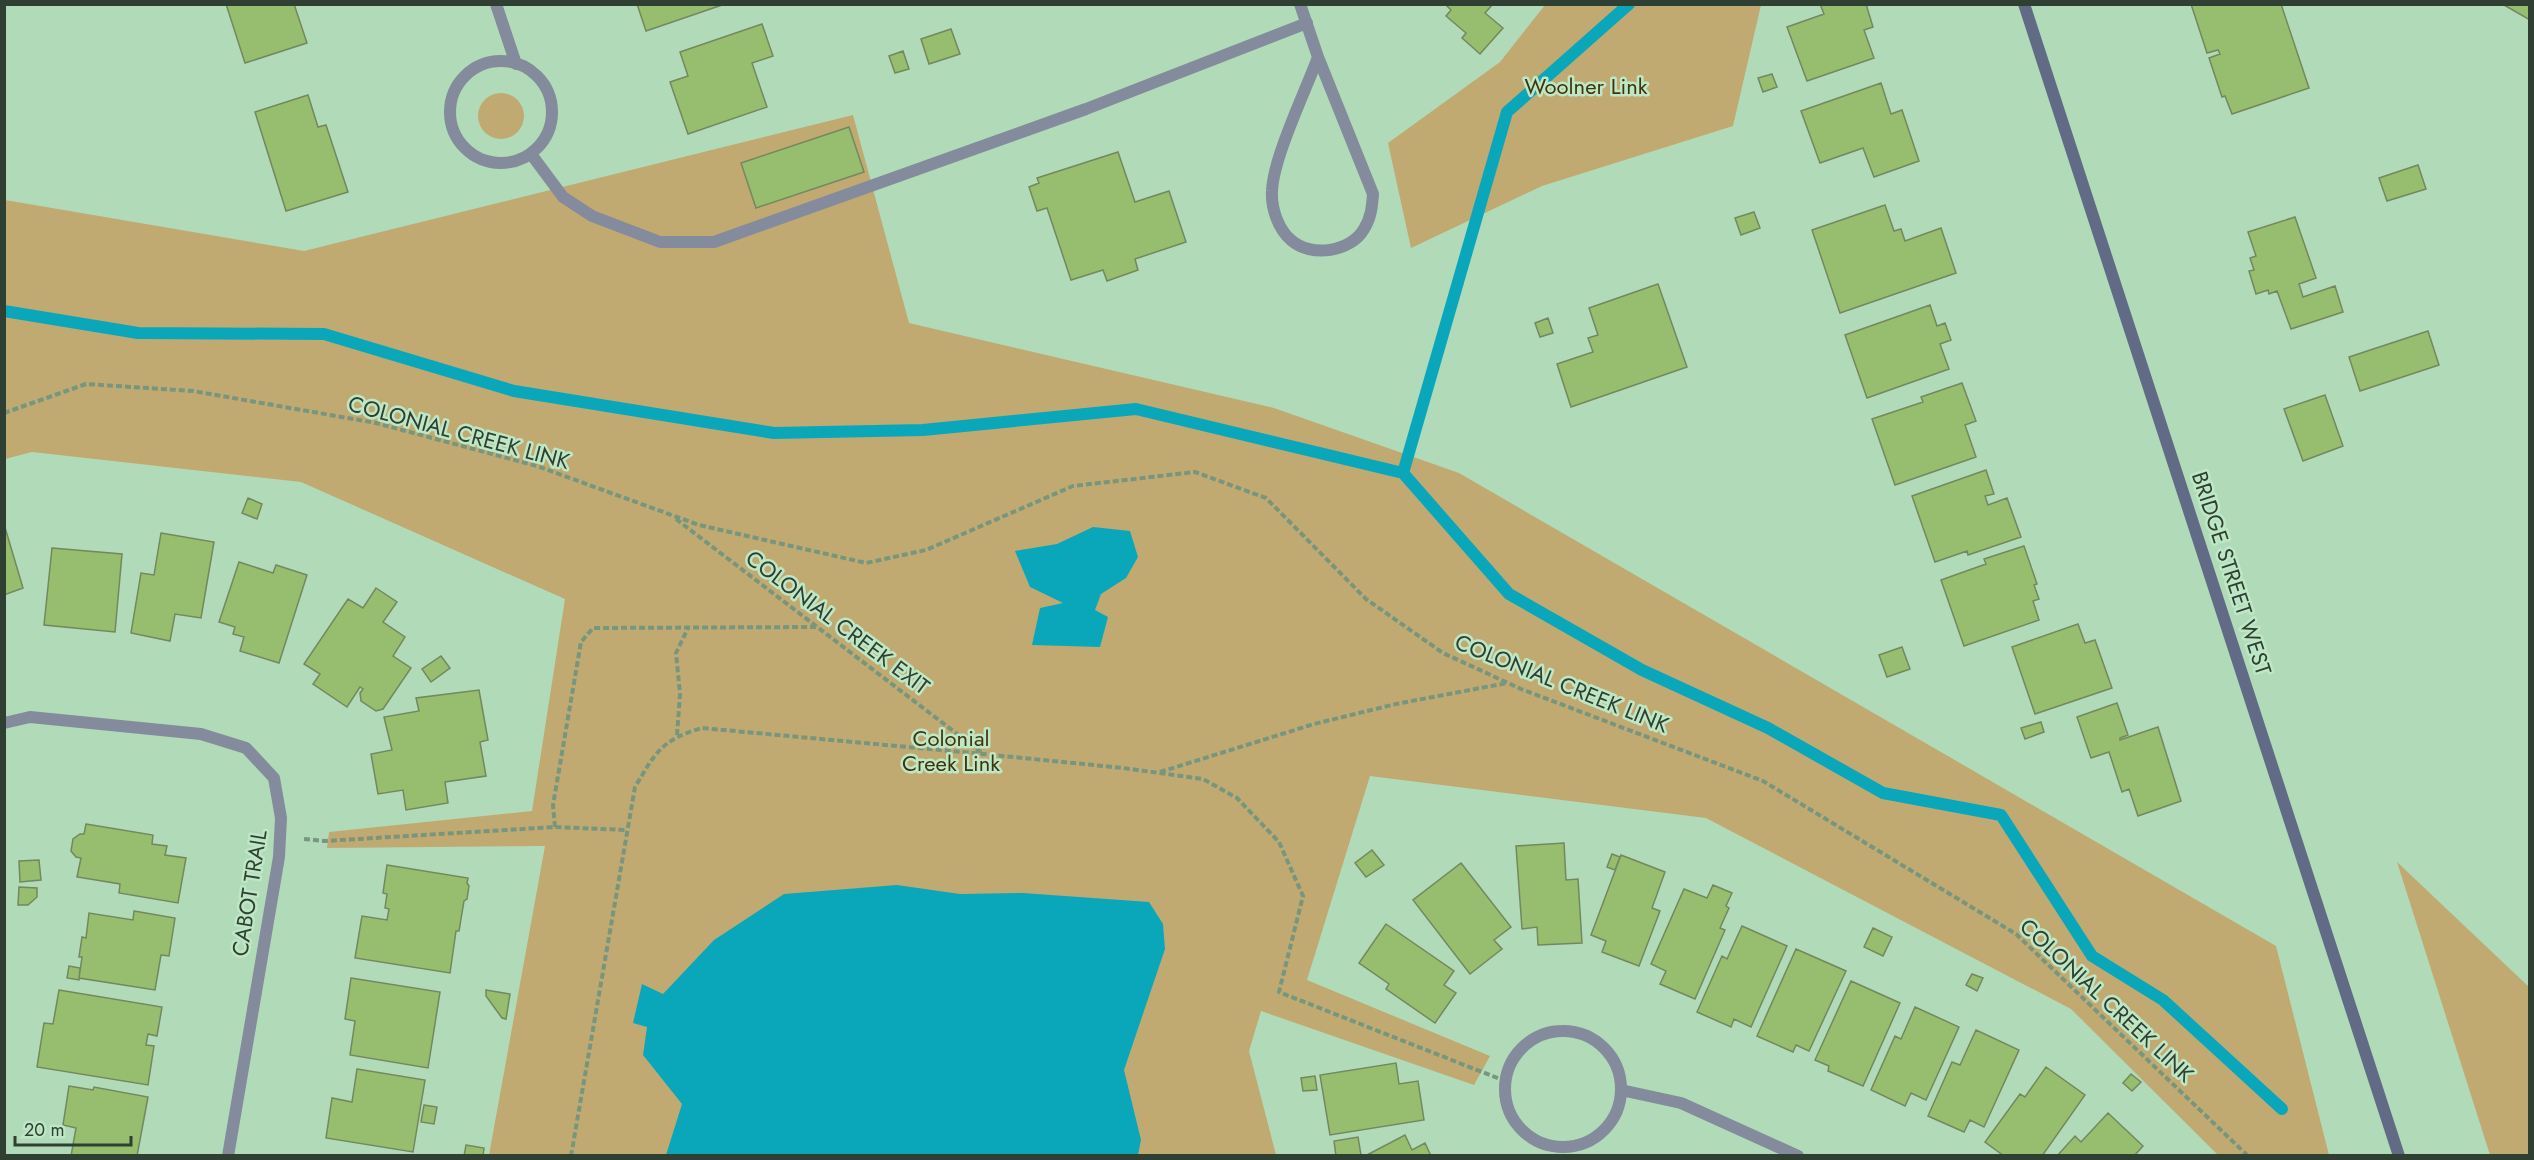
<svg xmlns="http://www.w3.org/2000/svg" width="2534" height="1160" viewBox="0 0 2534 1160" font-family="Jost,sans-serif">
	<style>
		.green { fill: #c0aa72 }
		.water { fill: #0aa7bb }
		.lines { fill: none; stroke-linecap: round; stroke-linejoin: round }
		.stream { stroke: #0aa7bb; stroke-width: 12 }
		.building { fill: #97bd6e; stroke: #73885f; stroke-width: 1.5 }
		.path { stroke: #77967d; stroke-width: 4; stroke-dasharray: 6 3; stroke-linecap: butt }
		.service { stroke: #848b9d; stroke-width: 12 }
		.minor { stroke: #848b9d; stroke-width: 12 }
		.secondary { stroke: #616b85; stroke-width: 12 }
		.labels { text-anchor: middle; stroke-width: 5; stroke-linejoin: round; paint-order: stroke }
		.park-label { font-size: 22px; fill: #41340d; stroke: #bee7c5 }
		.street-label { font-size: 22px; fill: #2f4032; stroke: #bee7c5 }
	</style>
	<rect width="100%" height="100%" fill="#b1dab8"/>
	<path class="green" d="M 1545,5 L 1761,5 L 1733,126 L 1542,186 L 1411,248 L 1388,143 L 1500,62 Z
		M478 116a23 23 0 1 1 46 0a23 23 0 1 1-46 0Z
		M 853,115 L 909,323 L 1274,408 L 1459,473 L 2276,946 L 2329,1155 L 2218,1155 L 2071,1009 L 1706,818 L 1370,776 L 1307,980 L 1490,1056 L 1474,1085 L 1261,1011 L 1249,1051 L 1276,1155 L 489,1155 L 545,846 L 327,848 L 329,832 L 532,811 L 565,599 L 301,482 L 32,452 L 5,459 L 5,200 L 304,251 Z
		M 2397,862 L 2529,987 L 2529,1155 L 2490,1155 Z"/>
	<path class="water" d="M 1093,527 L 1130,531 L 1138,557 L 1126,578 L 1101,594 L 1095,610 L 1108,617 L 1100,647 L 1032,645 L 1040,608 L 1063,603 L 1030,587 L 1015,551 L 1057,544 Z
		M 897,885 L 960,894 L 1023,893 L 1149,902 L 1163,924 L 1165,949 L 1124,1070 L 1141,1140 L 1138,1155 L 666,1155 L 682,1104 L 643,1055 L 647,1027 L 633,1023 L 642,984 L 663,994 L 714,940 L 784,894 Z"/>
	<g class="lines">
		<path class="stream" d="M 4,311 L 138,333 L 324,334 L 514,391 L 774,433 L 923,430 L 1136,409 L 1403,473 L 1509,594 L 1642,670 L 1768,728 L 1883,793 L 2001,815 L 2092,956 L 2163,1000 L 2282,1109
			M 1403,473 L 1507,112 L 1629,4"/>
	</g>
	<path class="building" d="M 226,4 L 294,4 L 307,43 L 245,63 Z
		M 637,4 L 725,4 L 646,31 Z
		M 1445,4 L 1493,4 L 1485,13 L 1503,28 L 1480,54 L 1462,38 L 1466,33 L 1446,16 L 1451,10 Z
		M 1820,4 L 1866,4 L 1873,27 L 1864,30 L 1874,58 L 1807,81 L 1787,27 L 1824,14 Z
		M 2191,4 L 2281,4 L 2309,88 L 2232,114 L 2225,96 L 2222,97 L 2209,58 L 2220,54 L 2218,50 L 2207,53 Z
		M 2530,4 L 2530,20 L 2504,5 L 2505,4 Z
		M 762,24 L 773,56 L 752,63 L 767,107 L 688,134 L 670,82 L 688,76 L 680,52 Z
		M 951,29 L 960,54 L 929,64 L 921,39 Z
		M 903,51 L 909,69 L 895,73 L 889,56 Z
		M 1772,74 L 1777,87 L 1763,92 L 1758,78 Z
		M 1881,83 L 1891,114 L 1902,110 L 1919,161 L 1874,177 L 1863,148 L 1820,163 L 1801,111 Z
		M 308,95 L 318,127 L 326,125 L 348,192 L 286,211 L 255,112 Z
		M 849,127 L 864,172 L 756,208 L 741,163 Z
		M 1118,152 L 1135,202 L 1169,191 L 1186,242 L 1135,259 L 1138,270 L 1107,281 L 1103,270 L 1071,280 L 1047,208 L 1037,211 L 1029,187 L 1039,183 L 1037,178 Z
		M 2418,165 L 2426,189 L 2387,201 L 2379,178 Z
		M 1885,205 L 1894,231 L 1901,229 L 1905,241 L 1941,228 L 1956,273 L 1840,313 L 1812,230 Z
		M 1754,212 L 1760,228 L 1741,235 L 1735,218 Z
		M 2295,217 L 2316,278 L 2299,284 L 2303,297 L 2335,286 L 2343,312 L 2291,329 L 2277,291 L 2269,294 L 2268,290 L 2256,294 L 2249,271 L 2254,270 L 2250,258 L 2256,256 L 2248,232 Z
		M 1658,284 L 1687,367 L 1571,407 L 1557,364 L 1593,352 L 1588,338 L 1598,335 L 1589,308 Z
		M 1930,305 L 1937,326 L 1945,323 L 1951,340 L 1940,344 L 1949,369 L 1867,398 L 1845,335 Z
		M 1548,318 L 1553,333 L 1540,337 L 1535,323 Z
		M 2428,331 L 2439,365 L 2360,391 L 2349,357 Z
		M 1962,383 L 1976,421 L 1965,425 L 1976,457 L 1895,485 L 1872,419 L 1923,402 L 1921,397 Z
		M 2325,395 L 2343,446 L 2303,461 L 2284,409 Z
		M 1986,470 L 1994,494 L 1985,496 L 1988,505 L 2007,498 L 2021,537 L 1968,555 L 1967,551 L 1935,562 L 1912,496 Z
		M 248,498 L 262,504 L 257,519 L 242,513 Z
		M 4,524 L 23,588 L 4,595 Z
		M 161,533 L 214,542 L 201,618 L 175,614 L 170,641 L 131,633 L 141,573 L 154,575 Z
		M 2024,546 L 2037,584 L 2034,585 L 2039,599 L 2033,601 L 2039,620 L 1964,646 L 1941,580 L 1986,564 L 1984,559 Z
		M 52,548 L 122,554 L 115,632 L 44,625 Z
		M 239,562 L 273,573 L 276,565 L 307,575 L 279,663 L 240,651 L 244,637 L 233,634 L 235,627 L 219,622 Z
		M 376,588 L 397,602 L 383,622 L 405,637 L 393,656 L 411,668 L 383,709 L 376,711 L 361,701 L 360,693 L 363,689 L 360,687 L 347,707 L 313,684 L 320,674 L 304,664 L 348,599 L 363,608 Z
		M 2078,624 L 2085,643 L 2095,640 L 2112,688 L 2035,714 L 2012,647 Z
		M 1902,647 L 1910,669 L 1887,677 L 1879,655 Z
		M 441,656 L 450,668 L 431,682 L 422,669 Z
		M 479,690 L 488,740 L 480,742 L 486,776 L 445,782 L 448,803 L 406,810 L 403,790 L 378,794 L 371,754 L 392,750 L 384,717 L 419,711 L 416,698 Z
		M 2117,703 L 2128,735 L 2120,738 L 2120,740 L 2158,727 L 2181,801 L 2138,816 L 2129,789 L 2122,792 L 2109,752 L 2091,758 L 2077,717 Z
		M 2041,722 L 2044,732 L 2025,739 L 2021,728 Z
		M 86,824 L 153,835 L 152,844 L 167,846 L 165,855 L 186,858 L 178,903 L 119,893 L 120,884 L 77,877 L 81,858 L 76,857 L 71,851 L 73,839 L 80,834 L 84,834 Z
		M 1564,843 L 1566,880 L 1578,879 L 1582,943 L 1538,945 L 1537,927 L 1522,929 L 1516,846 Z
		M 1372,850 L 1384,865 L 1366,877 L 1355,863 Z
		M 1612,854 L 1620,857 L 1615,870 L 1607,867 Z
		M 1621,855 L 1665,872 L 1652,908 L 1660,911 L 1639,966 L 1602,952 L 1606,941 L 1591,935 Z
		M 39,860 L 41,880 L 20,882 L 19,861 Z
		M 1461,863 L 1511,927 L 1494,940 L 1502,949 L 1470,974 L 1413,900 Z
		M 387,865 L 468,878 L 467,883 L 469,886 L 467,899 L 464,901 L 459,931 L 456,931 L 450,973 L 355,958 L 362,916 L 387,920 L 389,909 L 385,908 L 387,894 L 383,893 Z
		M 1713,885 L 1732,893 L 1726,906 L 1729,908 L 1720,928 L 1725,930 L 1695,999 L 1660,984 L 1666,971 L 1651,964 L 1684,889 L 1707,898 Z
		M 19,887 L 37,888 L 37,897 L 28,905 L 18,905 Z
		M 134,911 L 175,918 L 169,956 L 161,955 L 155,990 L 79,978 L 82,957 L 79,957 L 82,937 L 86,938 L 89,913 L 133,920 Z
		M 1386,924 L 1454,971 L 1444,985 L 1456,993 L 1435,1023 L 1386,989 L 1389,984 L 1359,963 Z
		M 1742,926 L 1787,946 L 1751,1027 L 1734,1019 L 1731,1027 L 1697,1012 L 1722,956 L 1727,959 Z
		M 1873,928 L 1892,937 L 1883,956 L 1864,947 Z
		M 1796,949 L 1846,971 L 1809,1051 L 1796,1045 L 1793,1052 L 1757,1036 Z
		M 69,966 L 80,968 L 79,980 L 67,978 Z
		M 1972,974 L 1983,978 L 1977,991 L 1966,985 Z
		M 351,978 L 440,992 L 428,1068 L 350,1055 L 355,1021 L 345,1019 Z
		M 1851,981 L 1900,1003 L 1863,1086 L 1828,1071 L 1829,1066 L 1815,1060 Z
		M 59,990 L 162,1007 L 157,1036 L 148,1034 L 146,1045 L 154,1046 L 148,1085 L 37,1067 L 44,1023 L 53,1024 Z
		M 486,990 L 510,994 L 506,1019 L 502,1018 L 486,996 Z
		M 1915,1007 L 1959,1027 L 1926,1100 L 1911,1093 L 1905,1106 L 1871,1090 L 1895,1036 L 1901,1039 Z
		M 1976,1030 L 2019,1050 L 1984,1127 L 1970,1120 L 1964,1132 L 1928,1116 L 1952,1062 L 1960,1065 Z
		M 1396,1063 L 1399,1084 L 1418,1081 L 1424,1120 L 1330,1135 L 1320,1075 Z
		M 2046,1067 L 2085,1095 L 2042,1156 L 2004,1156 L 1985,1142 L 2020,1094 L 2025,1097 Z
		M 357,1069 L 425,1080 L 413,1152 L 326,1138 L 332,1098 L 352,1102 Z
		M 2131,1074 L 2141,1082 L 2132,1091 L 2123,1083 Z
		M 1315,1076 L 1317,1090 L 1303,1091 L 1301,1078 Z
		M 69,1086 L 93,1090 L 94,1087 L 148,1097 L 137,1156 L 71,1156 L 76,1128 L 63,1125 Z
		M 424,1105 L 437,1107 L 434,1124 L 421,1122 Z
		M 2108,1113 L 2143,1146 L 2134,1156 L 2057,1156 L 2075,1136 L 2081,1142 Z
		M 1405,1135 L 1412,1150 L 1425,1143 L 1431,1156 L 1365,1156 Z
		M 1358,1137 L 1361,1155 L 1336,1156 L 1334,1141 Z
		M 466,1145 L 484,1148 L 483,1156 L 464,1156 Z"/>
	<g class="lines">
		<path class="path" d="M 4,413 L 86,384 L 193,391 L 376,423 L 537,466 L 699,525 L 866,563 L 926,550 L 1073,486 L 1195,472 L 1266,498 L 1366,599 L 1443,653 L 1521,689 L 1763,781 L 2016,934 L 2248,1156
			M 676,519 L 982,753
			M 677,735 L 680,694 L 676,653 L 688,628
			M 1160,772 L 1314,724 L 1396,704 L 1507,683
			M 555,827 L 553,805 L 581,642 L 593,628 L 817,627
			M 304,839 L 325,841 L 555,827 L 626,830
			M 571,1156 L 635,787 C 656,752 661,740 702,728 L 983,754 L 1123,768 L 1203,779 L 1237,798 L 1279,842 L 1303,896 L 1279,992 L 1505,1081"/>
		<path class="service" d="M 531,154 L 563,197 L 592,216 L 660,242 L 714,242 L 1086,109 L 1307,23"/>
		<path class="minor" d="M 496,4 L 516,64
			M 1300,4 L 1318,57 L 1373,194 C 1372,207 1371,218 1364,229 C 1351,252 1311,258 1291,240 C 1278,229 1271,208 1272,191 C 1273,158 1306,90 1318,57
			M450 112a51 51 0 1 1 102 0a51 51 0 1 1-102 0Z
			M 4,723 L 30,717 L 201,734 L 246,748 L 274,778 L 281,818 L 279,857 L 228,1156
			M1505 1089a58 58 0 1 1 116 0a58 58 0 1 1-116 0Z
			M 1621,1090 L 1681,1103 L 1798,1156"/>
		<path class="secondary" d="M 2024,4 L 2399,1156"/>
	</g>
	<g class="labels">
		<g class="park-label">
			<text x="1586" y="94">Woolner Link</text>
			<text x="951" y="746">Colonial<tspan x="951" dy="25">Creek Link</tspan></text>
		</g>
		<g class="street-label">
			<text transform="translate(459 432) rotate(15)" y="8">COLONIAL CREEK LINK</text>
			<text transform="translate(2232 573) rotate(72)" y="8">BRIDGE STREET WEST</text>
			<text transform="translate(838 622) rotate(37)" y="8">COLONIAL CREEK EXIT</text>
			<text transform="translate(1562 683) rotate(22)" y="8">COLONIAL CREEK LINK</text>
			<text transform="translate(249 893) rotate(-81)" y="8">CABOT TRAIL</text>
			<text transform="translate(2107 1000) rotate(43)" y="8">COLONIAL CREEK LINK</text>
		</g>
	</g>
	<rect width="2534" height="1160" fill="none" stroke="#2f4032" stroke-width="12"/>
	<path d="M15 1136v9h116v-9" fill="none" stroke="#2f4032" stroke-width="3"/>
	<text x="24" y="1136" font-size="18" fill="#2f4032" stroke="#bee7c5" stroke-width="4.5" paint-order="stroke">20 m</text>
</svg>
